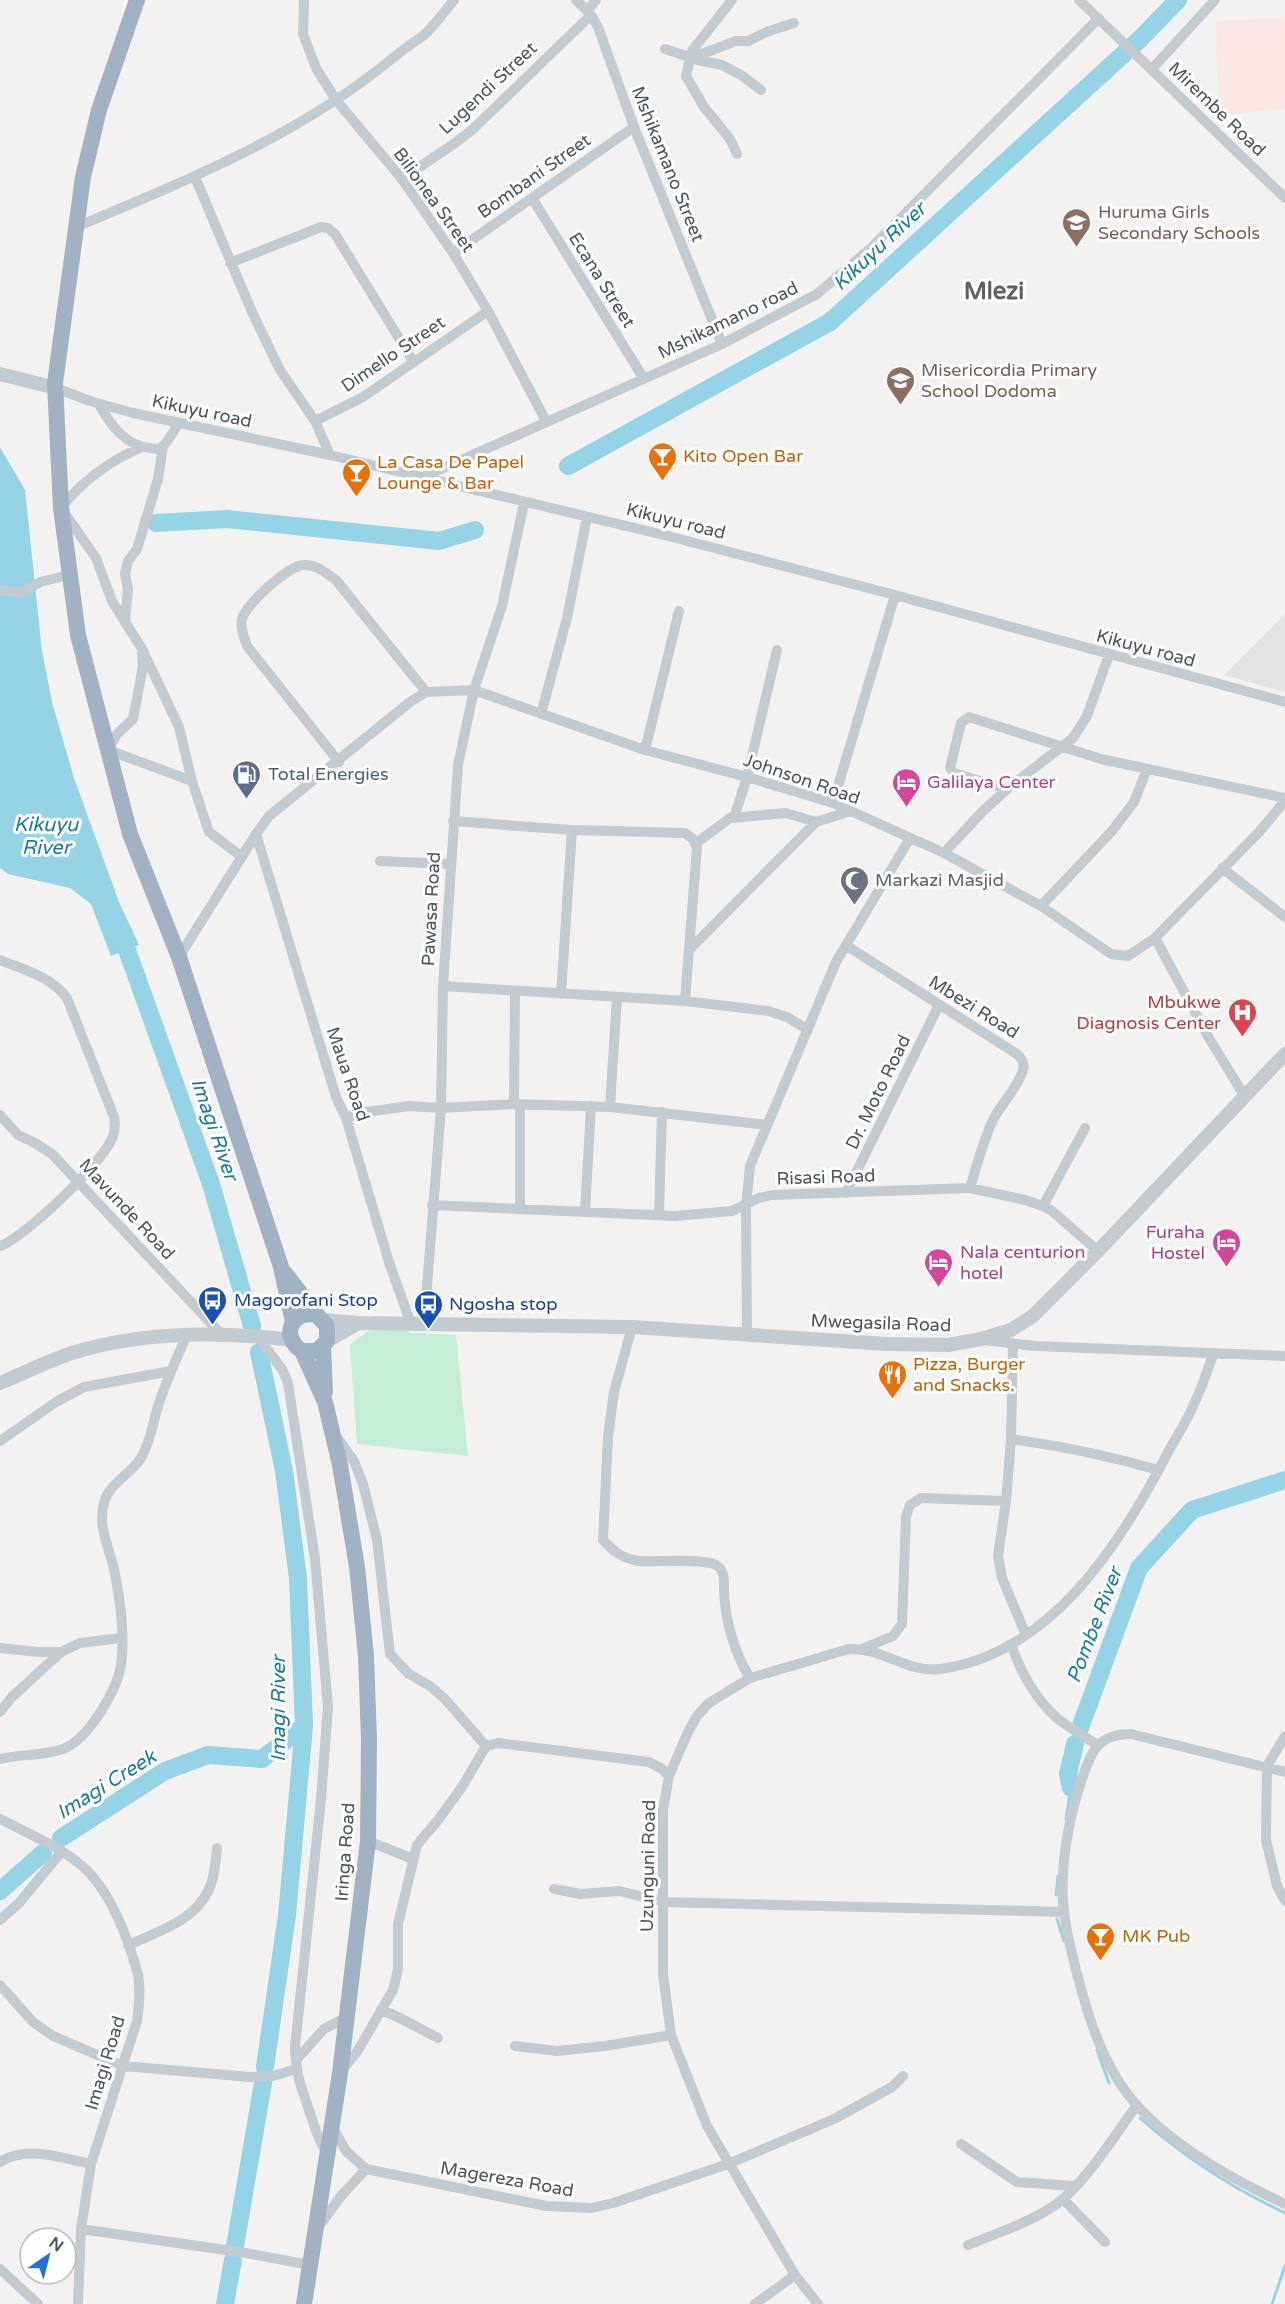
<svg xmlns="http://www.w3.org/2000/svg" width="1285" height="2304" viewBox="0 0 1285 2304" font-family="'Varela Round',sans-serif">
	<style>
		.education { fill: #e4e3e3 }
		.medical { fill: #fae7e5 }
		.green { fill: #c4edd5 }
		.water { fill: #95d3e6 }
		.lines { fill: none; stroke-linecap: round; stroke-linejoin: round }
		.stream { stroke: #95d3e6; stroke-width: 3 }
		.river { stroke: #95d3e6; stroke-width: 18 }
		.minor { stroke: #c3cbd2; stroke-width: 10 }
		.tertiary { stroke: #c3cbd2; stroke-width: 14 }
		.trunk { stroke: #a0b2c4; stroke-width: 16 }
		.labels { text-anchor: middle; stroke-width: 6; stroke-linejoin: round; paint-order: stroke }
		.street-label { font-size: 18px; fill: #4a545d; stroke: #fff }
		.education-label { font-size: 18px; fill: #785e54; stroke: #fff; text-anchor: start }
		.food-label { font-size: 18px; fill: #c56008; stroke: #fff; text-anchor: start }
		.service-label { font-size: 18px; fill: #4e5e75; stroke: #fff; text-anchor: start }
		.hotel-label { font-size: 18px; fill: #b23c85; stroke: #fff; text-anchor: start }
		.worship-label { font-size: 18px; fill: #5b616d; stroke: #fff; text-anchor: start }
		.health-label { font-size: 18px; fill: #be3a42; stroke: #fff; text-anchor: end }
		.transit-label { font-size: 18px; fill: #164399; stroke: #fff; text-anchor: start }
		.water-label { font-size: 20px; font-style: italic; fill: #187c9c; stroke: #fff }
		.district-label { font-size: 24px; font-weight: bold; fill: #5e6166; stroke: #fff }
	</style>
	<rect width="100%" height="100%" fill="#f3f2f1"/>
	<path class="education" d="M 1285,614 L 1285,692 L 1224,675 Z"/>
	<path class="medical" d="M 1285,18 L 1285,109 L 1218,116 L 1216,21 Z"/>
	<path class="green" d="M 403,1329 L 411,1333 L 456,1335 L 468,1456 L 357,1444 L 350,1344 L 369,1331 Z"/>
	<path class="water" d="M 0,447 L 25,490 L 42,651 L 52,702 L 74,778 L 119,902 L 139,945 L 111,956 L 91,904 L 70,888 L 8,874 L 0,868 Z"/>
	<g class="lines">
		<path class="stream" d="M 1066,1819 L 1071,1788
			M 1056,1895 L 1058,1876
			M 1057,1919 L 1064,1941
			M 1097,2050 L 1109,2083
			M 1140,2118 C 1184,2157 1232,2188 1285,2213
			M 1272,2304 L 1285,2266"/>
		<path class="river" d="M 568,466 L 830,322 L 1140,39 L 1178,0
			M 156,523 L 227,519 L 439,541 L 475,530
			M 127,950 L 211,1184 L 252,1326
			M 259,1352 L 284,1471 L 298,1578 L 304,1726 L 287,1915 L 265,2067
			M 1080,1728 L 1139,1568 L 1192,1510 L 1285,1480
			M 1071,1788 L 1068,1774 L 1075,1744
			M 61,1838 L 165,1771 L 208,1755 L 262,1759 L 304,1726
			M 0,1891 L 43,1853
			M 235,2246 L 263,2083
			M 225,2304 L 233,2260"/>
		<path class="minor" d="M 304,0 L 303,34 L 316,68 L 336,100 L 402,179 L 453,253 L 488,311 L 546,421
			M 576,0 L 591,15 L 598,27 L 634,127 L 722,344
			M 732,0 L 692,51 L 686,76 L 704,107 L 730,139 L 737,154
			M 1079,0 L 1285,198
			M 587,11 L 596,0
			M 665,49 L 698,60 L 722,65 L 741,75 L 761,90
			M 691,58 L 736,41 L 748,41 L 769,31 L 794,23
			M 1152,69 L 1215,0
			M 195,177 L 252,312 L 280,370 L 315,421 L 330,455
			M 402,179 L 455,143 L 472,130 L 591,15
			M 532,198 L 644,379
			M 76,227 C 186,181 302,134 394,57 C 404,49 414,42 424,35 C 435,25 444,12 454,0
			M 453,253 L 634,127
			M 230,263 L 321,227 L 328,228 L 335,234 L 413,361
			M 56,388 L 90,401 L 133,413 L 330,455 L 668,536 L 895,595 L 1285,702
			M 99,404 C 110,424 125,446 150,448 C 154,449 160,450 163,446 C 169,441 174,429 179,423
			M 315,421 L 363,397 L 488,311
			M 142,447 C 109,461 83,480 61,508 L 96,558 L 112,601 L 142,649 L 179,727 L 192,781 L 209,832 L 242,857
			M 423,477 L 722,344 L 817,294 L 872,247 L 1099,18
			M 0,590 L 22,593 L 40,582 L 69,575
			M 125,621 L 128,589 L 125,574 L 128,561 L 137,549 L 158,479 L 163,446
			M 142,653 L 143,666 L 133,719 L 117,734 L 108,750 L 192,781
			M 541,714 L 567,618 L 587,517
			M 645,750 L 679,611
			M 339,762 L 247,646 C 244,637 240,628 242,619 C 246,604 288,566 303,565 C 316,564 326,573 336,580 L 426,692
			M 1007,789 L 954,773 L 950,768 L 961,723 L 969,717 L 1101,759 L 1285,798
			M 833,803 L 895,595
			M 734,818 L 747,777 L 777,650
			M 453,821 L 572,830 L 685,833 L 693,839 L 697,847 L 685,1001
			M 256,834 L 336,1097 L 346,1118 L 389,1262 L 411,1324
			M 695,844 L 730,818 L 786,813 L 816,822 L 851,811
			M 944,853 L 982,812 L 1007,789 L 1073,738 L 1087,716 L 1109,655
			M 380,861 L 450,864
			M 1222,868 L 1285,917
			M 1041,906 L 1112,831 L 1134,802 L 1147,769
			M 1155,938 L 1209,1038 L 1245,1097
			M 847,946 L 1017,1054 C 1022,1059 1025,1063 1023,1070 C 1018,1087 1003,1102 994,1118 C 983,1140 977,1165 970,1188
			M 689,950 L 816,822
			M 179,957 L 256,834 L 269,816 L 410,702 L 426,692 L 474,690 L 645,750 L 747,777 L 833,803 L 944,853 L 1041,906 L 1111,954 L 1128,956 L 1155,938 L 1259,832 L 1285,801
			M 0,960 C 24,970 51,976 67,998 L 114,1117 C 115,1123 115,1130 113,1136 C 106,1160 24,1238 0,1246
			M 443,986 L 685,1001 L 768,1011 L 787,1017 L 808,1030
			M 561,994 L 572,830
			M 514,1104 L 515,991
			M 610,1107 L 617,997
			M 0,1115 L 18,1135 L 35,1143 L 52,1154 L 222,1335
			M 346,1118 L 360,1113 L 409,1106 L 441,1108 L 514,1104 L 610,1107 L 767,1125
			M 846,1193 L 939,1005
			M 432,1205 L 675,1216 L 732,1211 L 759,1198 L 772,1195 L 970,1188 L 1025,1200 L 1043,1206 L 1052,1211 L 1098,1251
			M 1043,1206 L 1085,1128
			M 520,1209 L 520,1105
			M 585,1212 L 591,1106
			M 659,1215 L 662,1112
			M 424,1325 L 441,1108 L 443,986 L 458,765 L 474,690 L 502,606 L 524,503
			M 632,1327 L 614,1392 L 608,1437 L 603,1540 C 614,1552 622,1558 638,1561 C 655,1562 702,1558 716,1565 C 725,1570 724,1581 724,1590 C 725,1619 734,1653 750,1678
			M 747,1335 L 746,1206 L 750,1166 L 836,962 L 910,838
			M 257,1336 L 282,1369 L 288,1383 L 315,1559 L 328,1707 L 321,1799 L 295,2047 C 296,2076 301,2086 310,2113 C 315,2127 318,2141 327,2153
			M 984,1340 L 1036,1346 L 1285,1356
			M 1013,1343 L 1011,1439 L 1006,1501 L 998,1556 L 1002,1578 L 1026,1635
			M 336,1436 L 354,1461 L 363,1484 L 377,1540 L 390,1654 L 409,1674 L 430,1686 L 445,1699 L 486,1746
			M 1011,1439 C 1062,1446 1110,1456 1158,1470
			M 0,1441 L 56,1402 L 84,1387 L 171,1371
			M 1011,1644 C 1020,1671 1036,1700 1058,1719 C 1070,1728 1084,1736 1097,1745
			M 0,1648 L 38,1652 L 61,1652 L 80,1643 L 121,1638
			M 864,1648 L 893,1636 L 902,1624 L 906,1517 L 910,1505 L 921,1498 L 1006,1501
			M 0,1712 L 12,1697 L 61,1652
			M 1285,1736 L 1267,1766 L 1266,1840 L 1277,1886 L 1285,1901
			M 0,1759 C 20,1754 43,1756 63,1749 C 88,1740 117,1690 121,1665 C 125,1639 120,1600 115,1574 C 111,1551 97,1528 104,1503 C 109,1483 130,1475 141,1458 C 151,1441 153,1421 159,1403 C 167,1380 177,1357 187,1335
			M 1285,1772 L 1131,1734 C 1096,1734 1091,1753 1081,1782 C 1068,1820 1059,1872 1064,1912 C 1067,1939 1075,1966 1082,1992 C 1090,2022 1100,2050 1116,2077 C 1149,2133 1227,2177 1285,2204
			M 0,1819 C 27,1833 57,1845 81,1865 C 109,1888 129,1939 138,1975 C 141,1990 139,2006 137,2021 L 91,2164 L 81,2229 L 78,2304
			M 368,1841 L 413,1859
			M 554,1889 L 581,1894 L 619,1891 L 664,1902 L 1064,1912
			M 0,1920 L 19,1903 L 62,1851
			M 128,1945 C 160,1931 201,1919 212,1881 C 215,1871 216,1859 217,1848
			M 0,1985 L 33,2022 L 53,2036 L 123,2066 L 250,2077 L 273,2076 L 296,2069
			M 381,2010 L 396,2016 L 438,2038
			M 515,2046 L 557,2051 L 605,2046 L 671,2035
			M 296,2060 L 324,2029 L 347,2017
			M 342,2070 L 357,2052 L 393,1990 L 398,1969 L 398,1924 L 417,1845 L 438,1820 L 462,1787 L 486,1746 L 498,1743 L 649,1762 L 662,1769 L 669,1776
			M 332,2126 L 346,2151 L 366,2169 L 546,2206 L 592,2208 L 613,2203 L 728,2164 L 834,2119 L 892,2087 L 903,2076
			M 961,2144 L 1017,2182 L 1074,2186
			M 0,2162 C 27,2145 62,2158 91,2164
			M 1063,2199 L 1105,2242
			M 81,2229 L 246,2253 L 310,2265
			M 317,2229 L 341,2196 L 366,2169
			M 968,2245 C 999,2232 1036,2221 1063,2199 C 1091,2174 1115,2135 1137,2105
			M 0,2269 L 38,2304
			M 755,2304 L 795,2275
			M 818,2304 L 795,2275 L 707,2126 L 671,2035 L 663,1974 L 663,1810 L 669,1776 L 688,1732 L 697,1716 L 709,1703 L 750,1678 L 849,1649 C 881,1647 907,1673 940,1669 C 1049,1654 1117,1549 1164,1460 C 1173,1441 1186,1424 1194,1404 C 1202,1388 1207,1370 1214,1353"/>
		<path class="tertiary" d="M 0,374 L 56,388
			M 323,1320 L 359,1323 L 632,1327 L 887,1344 L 948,1345 L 981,1339 L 1011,1330 L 1033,1316 L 1098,1251 L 1285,1054
			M 327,1341 L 359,1323
			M 0,1383 C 24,1373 48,1361 72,1353 C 143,1331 218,1331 291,1340"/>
		<path class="trunk" d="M 137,0 L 99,110 L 83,177 L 55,383 L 61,508 L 78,635 L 130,834 L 179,957 L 281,1267 L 293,1322
			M 285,1273 L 317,1315
			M 323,1347 L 325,1392
			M 302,1351 L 317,1351 L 327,1341 L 327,1326 L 317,1315 C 291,1309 280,1337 302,1351 L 325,1402 L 340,1465 L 357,1567 L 366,1656 L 369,1739 L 368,1841 L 360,1907 L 340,2073 L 304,2304"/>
	</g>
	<defs>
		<symbol id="school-pin" viewBox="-11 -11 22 30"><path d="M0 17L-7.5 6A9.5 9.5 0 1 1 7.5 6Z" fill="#8d6e63" stroke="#fff"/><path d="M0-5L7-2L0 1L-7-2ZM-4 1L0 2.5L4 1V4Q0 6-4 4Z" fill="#fff"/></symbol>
		<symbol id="bar-pin" viewBox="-11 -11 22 30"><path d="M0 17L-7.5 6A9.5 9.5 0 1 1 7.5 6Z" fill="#e8710a" stroke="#fff"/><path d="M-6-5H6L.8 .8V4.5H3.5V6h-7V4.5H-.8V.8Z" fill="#fff"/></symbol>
		<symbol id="fuel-pin" viewBox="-11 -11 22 30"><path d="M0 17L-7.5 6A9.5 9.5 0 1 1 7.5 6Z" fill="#5c6f8a" stroke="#fff"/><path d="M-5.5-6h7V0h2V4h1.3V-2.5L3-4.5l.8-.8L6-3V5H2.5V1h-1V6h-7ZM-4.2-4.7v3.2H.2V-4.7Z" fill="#fff"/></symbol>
		<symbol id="hotel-pin" viewBox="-11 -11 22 30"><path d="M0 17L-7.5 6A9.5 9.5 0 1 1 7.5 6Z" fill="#d1479c" stroke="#fff"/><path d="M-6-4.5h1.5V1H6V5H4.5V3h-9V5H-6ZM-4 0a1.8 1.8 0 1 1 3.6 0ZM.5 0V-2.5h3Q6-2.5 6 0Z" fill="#fff"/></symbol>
		<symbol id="mosque-pin" viewBox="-11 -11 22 30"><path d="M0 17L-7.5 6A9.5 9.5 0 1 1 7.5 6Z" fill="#6b7280" stroke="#fff"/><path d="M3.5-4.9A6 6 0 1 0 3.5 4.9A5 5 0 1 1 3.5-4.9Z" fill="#fff"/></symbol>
		<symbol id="hospital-pin" viewBox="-11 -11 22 30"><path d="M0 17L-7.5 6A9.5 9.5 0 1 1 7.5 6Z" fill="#e0444e" stroke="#fff"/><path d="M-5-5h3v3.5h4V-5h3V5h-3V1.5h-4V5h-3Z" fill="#fff"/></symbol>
		<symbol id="bus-pin" viewBox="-11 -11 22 30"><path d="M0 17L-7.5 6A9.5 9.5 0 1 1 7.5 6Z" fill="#1a4fb4" stroke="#fff"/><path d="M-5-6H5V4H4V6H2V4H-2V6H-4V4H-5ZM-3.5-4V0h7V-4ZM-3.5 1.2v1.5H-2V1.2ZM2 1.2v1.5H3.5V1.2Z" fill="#fff"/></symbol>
		<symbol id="restaurant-pin" viewBox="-11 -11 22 30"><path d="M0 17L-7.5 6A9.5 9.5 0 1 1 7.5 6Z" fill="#e8710a" stroke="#fff"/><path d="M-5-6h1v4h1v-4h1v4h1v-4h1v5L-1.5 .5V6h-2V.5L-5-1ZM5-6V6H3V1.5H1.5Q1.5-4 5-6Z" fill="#fff"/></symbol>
	</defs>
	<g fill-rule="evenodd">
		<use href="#school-pin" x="1060" y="206" width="33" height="45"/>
		<use href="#school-pin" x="884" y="364" width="33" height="45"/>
		<use href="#bar-pin" x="646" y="440" width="33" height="45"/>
		<use href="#bar-pin" x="340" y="456" width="33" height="45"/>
		<use href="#fuel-pin" x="230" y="758" width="33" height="45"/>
		<use href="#hotel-pin" x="890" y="766" width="33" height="45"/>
		<use href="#mosque-pin" x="838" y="864" width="33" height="45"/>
		<use href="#hospital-pin" x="1226" y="996" width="33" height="45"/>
		<use href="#hotel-pin" x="1210" y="1226" width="33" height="45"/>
		<use href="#hotel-pin" x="922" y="1246" width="33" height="45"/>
		<use href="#bus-pin" x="196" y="1284" width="33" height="45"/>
		<use href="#bus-pin" x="412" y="1288" width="33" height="45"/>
		<use href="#restaurant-pin" x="876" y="1358" width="33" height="45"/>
		<use href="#bar-pin" x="1084" y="1920" width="33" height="45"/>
	</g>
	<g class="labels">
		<g class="street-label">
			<text transform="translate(488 88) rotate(-43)" y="6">Lugendi Street</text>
			<text transform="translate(1217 109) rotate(44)" y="6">Mirembe Road</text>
			<text transform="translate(668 164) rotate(68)" y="6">Mshikamano Street</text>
			<text transform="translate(534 176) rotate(-35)" y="6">Bombani Street</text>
			<text transform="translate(434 200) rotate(54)" y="6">Bilionea Street</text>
			<text transform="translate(602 280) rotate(58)" y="6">Ecana Street</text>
			<text transform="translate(728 320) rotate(-26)" y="6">Mshikamano road</text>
			<text transform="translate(393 354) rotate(-34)" y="6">Dimello Street</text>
			<text transform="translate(202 411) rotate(12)" y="6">Kikuyu road</text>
			<text transform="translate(676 521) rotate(14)" y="6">Kikuyu road</text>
			<text transform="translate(1146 648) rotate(15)" y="6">Kikuyu road</text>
			<text transform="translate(802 779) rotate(19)" y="6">Johnson Road</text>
			<text transform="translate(431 909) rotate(-87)" y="6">Pawasa Road</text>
			<text transform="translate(974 1007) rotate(32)" y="6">Mbezi Road</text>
			<text transform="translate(348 1074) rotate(71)" y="6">Maua Road</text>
			<text transform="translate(878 1092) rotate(-64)" y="6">Dr. Moto Road</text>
			<text transform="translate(826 1177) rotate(-2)" y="6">Risasi Road</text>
			<text transform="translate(127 1209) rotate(47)" y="6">Mavunde Road</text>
			<text transform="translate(881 1323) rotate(2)" y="6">Mwegasila Road</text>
			<text transform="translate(345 1852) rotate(-86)" y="6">Iringa Road</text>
			<text transform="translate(648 1866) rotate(-89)" y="6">Uzunguni Road</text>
			<text transform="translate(105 2063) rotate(-73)" y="6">Imagi Road</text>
			<text transform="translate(507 2179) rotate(10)" y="6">Magereza Road</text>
		</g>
		<g class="education-label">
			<text x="1098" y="218">Huruma Girls<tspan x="1098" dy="21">Secondary Schools</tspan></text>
			<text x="921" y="376">Misericordia Primary<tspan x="921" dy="21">School Dodoma</tspan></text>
		</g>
		<g class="food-label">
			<text x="683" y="462">Kito Open Bar</text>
			<text x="377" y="468">La Casa De Papel<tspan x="377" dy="21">Lounge &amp; Bar</tspan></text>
			<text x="913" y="1370">Pizza, Burger<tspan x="913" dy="21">and Snacks.</tspan></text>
			<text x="1122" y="1942">MK Pub</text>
		</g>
		<g class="service-label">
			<text x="268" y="780">Total Energies</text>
		</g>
		<g class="hotel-label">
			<text x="927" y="788">Galilaya Center</text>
			<text x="1205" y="1238" text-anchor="end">Furaha<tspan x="1205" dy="21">Hostel</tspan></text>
			<text x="960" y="1258">Nala centurion<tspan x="960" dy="21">hotel</tspan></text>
		</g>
		<g class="worship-label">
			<text x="875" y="886">Markazi Masjid</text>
		</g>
		<g class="health-label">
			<text x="1221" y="1008">Mbukwe<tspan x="1221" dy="21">Diagnosis Center</tspan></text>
		</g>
		<g class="transit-label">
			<text x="234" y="1306">Magorofani Stop</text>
			<text x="449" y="1310">Ngosha stop</text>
		</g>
		<g class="water-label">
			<text transform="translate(879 246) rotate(-43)" y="7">Kikuyu River</text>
			<text x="46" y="831">Kikuyu<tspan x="46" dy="23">River</tspan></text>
			<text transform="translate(215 1129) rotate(71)" y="7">Imagi River</text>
			<text transform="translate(1094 1625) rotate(-69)" y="7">Pombe River</text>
			<text transform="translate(278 1709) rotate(-90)" y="7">Imagi River</text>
			<text transform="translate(106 1784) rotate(-32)" y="7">Imagi Creek</text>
		</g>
		<g class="district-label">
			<text x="994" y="299">Mlezi</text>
		</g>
	</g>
	<g transform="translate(48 2256) rotate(35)"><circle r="28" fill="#ffffff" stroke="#b7bbbe" stroke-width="1.5"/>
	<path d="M0-4.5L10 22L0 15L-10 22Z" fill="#2770d8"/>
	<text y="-9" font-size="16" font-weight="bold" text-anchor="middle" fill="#4a545d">N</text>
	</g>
</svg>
